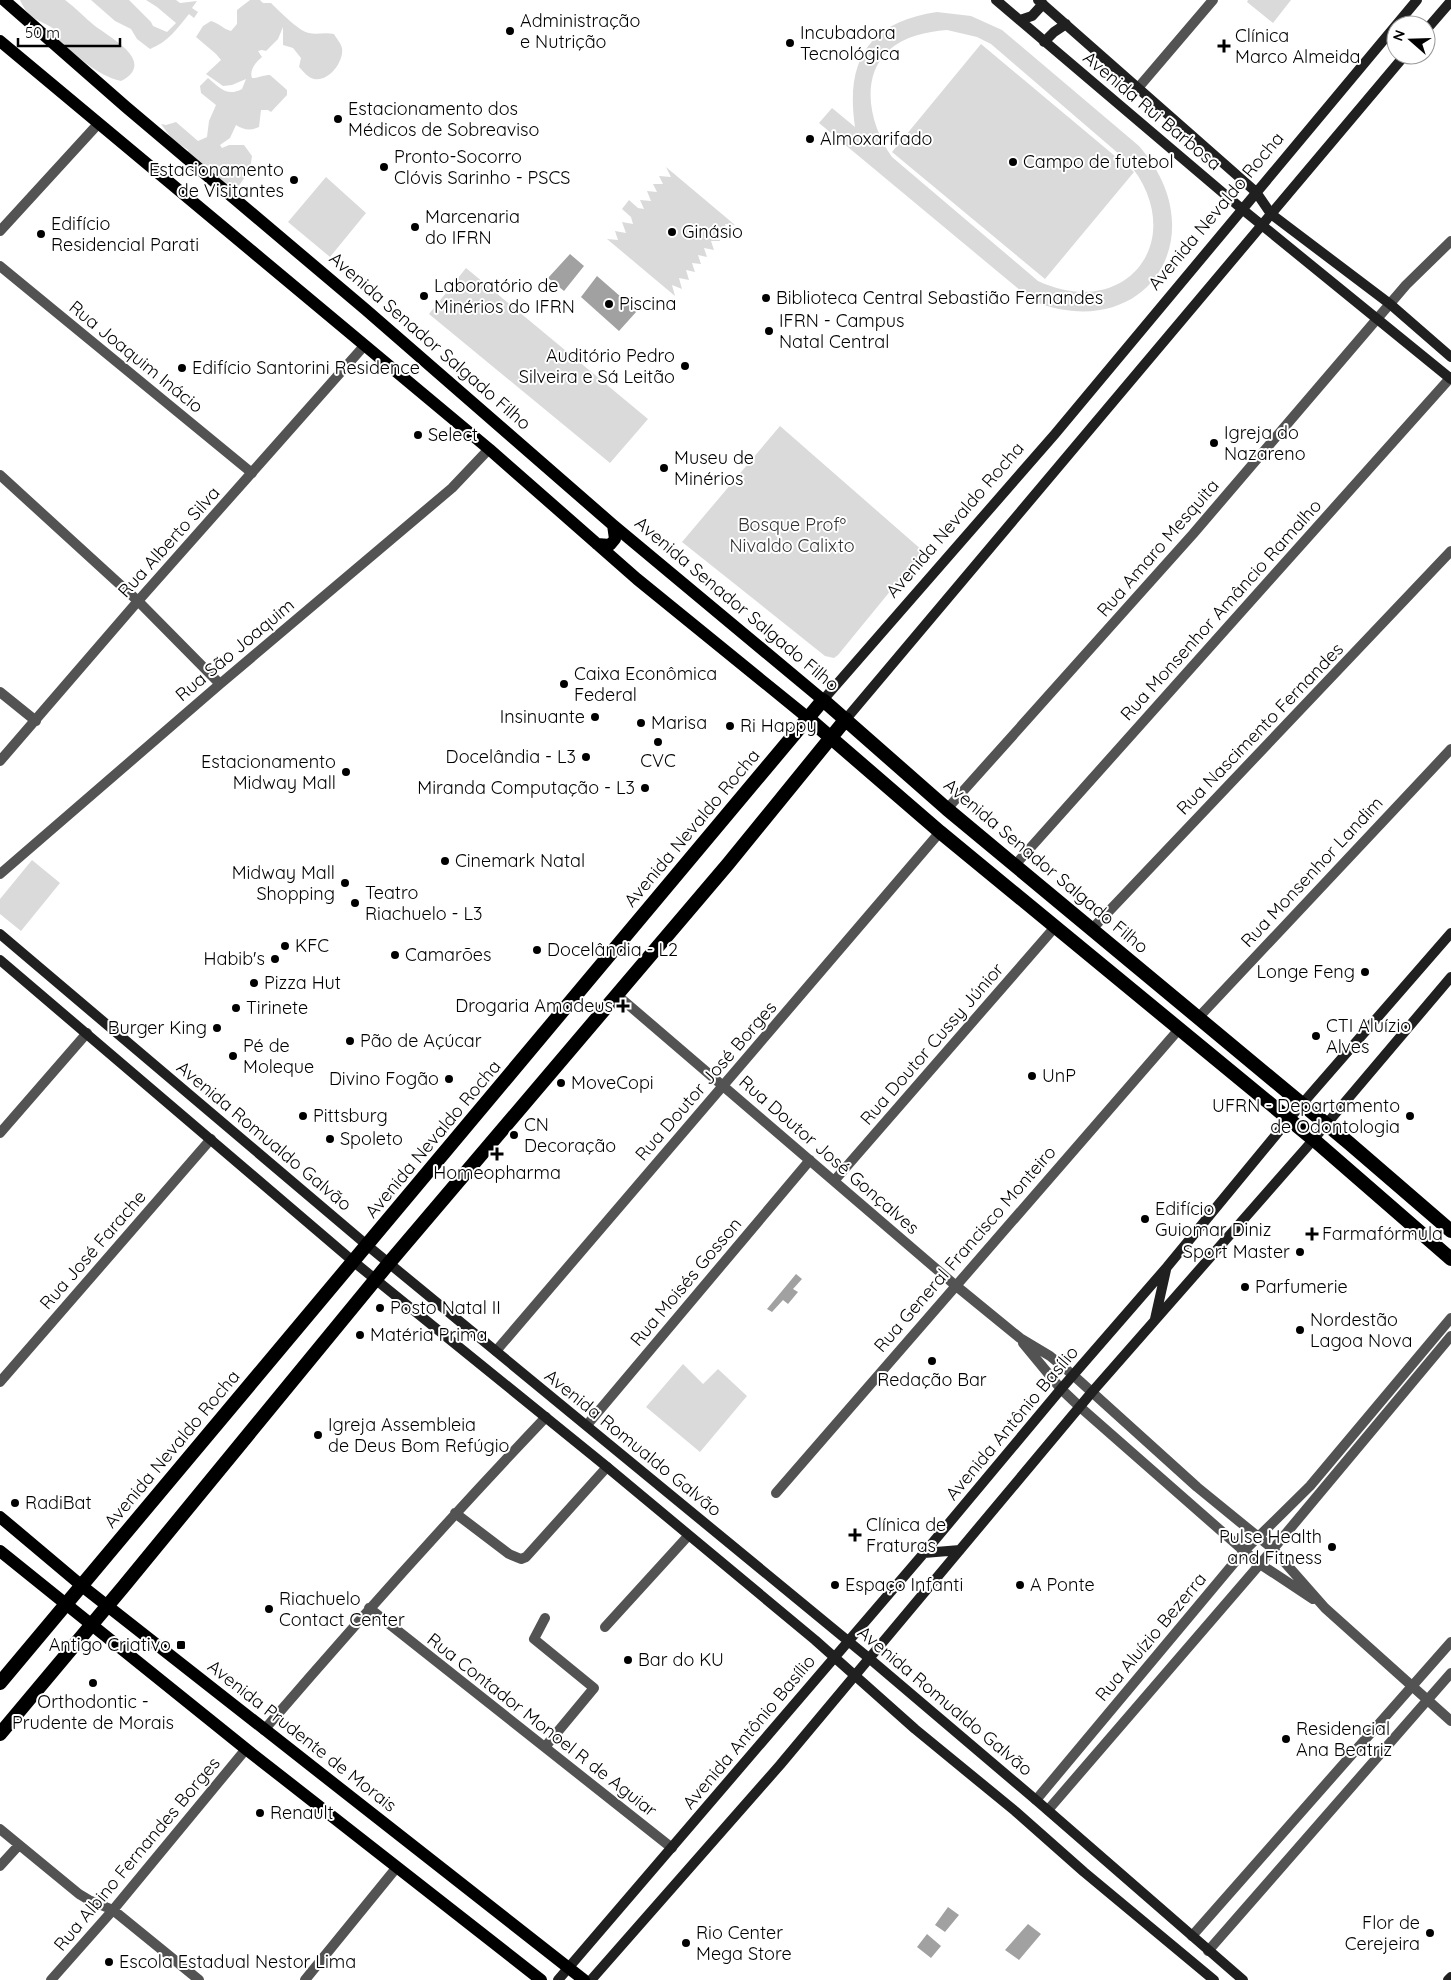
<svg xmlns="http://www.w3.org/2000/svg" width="1451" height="1980" viewBox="0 0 1451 1980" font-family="Quicksand,sans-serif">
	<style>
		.green { fill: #dadada; fill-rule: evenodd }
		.water { fill: #a1a1a1 }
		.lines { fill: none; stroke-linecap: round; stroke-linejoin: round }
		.minor { stroke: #535353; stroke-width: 10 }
		.tertiary { stroke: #535353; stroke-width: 10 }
		.secondary { stroke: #202020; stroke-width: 10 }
		.primary { stroke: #000; stroke-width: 12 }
		.trunk { stroke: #000; stroke-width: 14 }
		.poi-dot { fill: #000; stroke: #fff; stroke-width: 2 }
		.labels { text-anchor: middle; stroke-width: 4; stroke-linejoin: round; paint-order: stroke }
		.poi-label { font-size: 18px; fill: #000; stroke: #fff; text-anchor: start }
		.street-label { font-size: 18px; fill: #000; stroke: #fff }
		.park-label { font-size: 18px; fill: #313131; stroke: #fff }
	</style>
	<rect width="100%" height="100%" fill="#fff"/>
	<path class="green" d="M 20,0 L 65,0 C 76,8 85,18 95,26 C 111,38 157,62 121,81 C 96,75 76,55 56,38 L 57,31 C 39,18 30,22 20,0 Z
		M 91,0 L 129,0 L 151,22 L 153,26 L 167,32 L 176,23 L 157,7 L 146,0 L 176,0 L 180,3 L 197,1 L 192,8 L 198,12 L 194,18 L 189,14 C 177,29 168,42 150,49 L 137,39 L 131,29 L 115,21 Z
		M 250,0 L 260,0 L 263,3 L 271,3 C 278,10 300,32 309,33 C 317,35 324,32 334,34 C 336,38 341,43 342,48 C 344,62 329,82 314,79 C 308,78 303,71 299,67 L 301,58 L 293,48 L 283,45 L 283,27 L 278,39 L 266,51 L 262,50 L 258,51 L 262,57 C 256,62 249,70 252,78 C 259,78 263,75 270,75 L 287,90 L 287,95 L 271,112 L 268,110 L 261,110 L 259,127 C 250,131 244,130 236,125 L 230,138 L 220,145 L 222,148 L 229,145 L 244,145 L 252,156 L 250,170 L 238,187 L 229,187 L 188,169 L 187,163 L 188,150 L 172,139 L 161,124 L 166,125 L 176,122 L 198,141 L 207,137 L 209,121 L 216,105 L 201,93 L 200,86 L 208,78 C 220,88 227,97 242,89 L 246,79 L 232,85 L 223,86 L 206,74 L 221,60 L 216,54 L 196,37 L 203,26 L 211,21 C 219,23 223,29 231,31 L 237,24 L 237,10 Z
		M 1248,0 L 1291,0 L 1273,23 L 1247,2 Z
		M 937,12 L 971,16 L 1002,30 L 1139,146 C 1218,236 1145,346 1033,301 L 819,123 L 832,108 L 855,127 C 845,60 869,22 937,12 ZM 947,30 L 977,37 L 991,44 L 1126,160 C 1192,235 1129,323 1038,281 L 892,157 C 871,128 858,78 889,50 C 905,36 926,32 947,30 Z
		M 981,44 L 1134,172 L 1045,279 L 892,152 Z
		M 666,167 L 735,225 L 725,224 L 728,233 L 718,232 L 720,241 L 711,241 L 714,250 L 704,248 L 707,257 L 698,255 L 701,264 L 692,263 L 695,272 L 686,270 L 689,280 L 679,278 L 682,289 L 672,285 L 675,296 L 607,239 L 618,240 L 615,231 L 626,233 L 622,222 L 633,224 L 631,217 L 622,209 L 629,200 L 638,208 L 644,209 L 640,200 L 651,201 L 647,191 L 657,192 L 653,184 L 663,184 L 659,176 L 671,177 Z
		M 326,177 L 366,213 L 330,257 L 288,222 Z
		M 466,268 L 648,419 L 610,463 L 429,314 Z
		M 780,426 L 923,551 L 838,655 L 834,658 L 825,656 L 682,542 Z
		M 32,860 L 60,883 L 21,931 L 0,914 L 0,899 Z
		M 683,1364 L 703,1384 L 718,1369 L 747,1396 L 700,1452 L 646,1407 Z"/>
	<path class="water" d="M 570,254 L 584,266 L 564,291 L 548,278 Z
		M 597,276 L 637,311 L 619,331 L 581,297 Z
		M 796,1274 L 802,1279 L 793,1289 L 798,1292 L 788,1304 L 783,1300 L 772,1312 L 767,1309 Z
		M 948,1907 L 959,1915 L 945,1932 L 935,1925 Z
		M 1028,1924 L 1041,1934 L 1019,1960 L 1005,1950 Z
		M 927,1934 L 941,1946 L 931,1958 L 917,1947 Z"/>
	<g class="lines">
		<path class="minor" d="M 1138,88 L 1213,0
			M 0,231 L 98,124
			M 0,266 L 252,473
			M 0,475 L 138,601 L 220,684
			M 0,692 L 36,721
			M 947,809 L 1193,534 L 1406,285 L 1451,241
			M 1015,865 L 1451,377
			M 0,874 L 220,684 L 452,488 L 489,449
			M 1092,929 L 1451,551
			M 617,995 L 955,1285 L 1020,1338 L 1050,1356 L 1073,1375 L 1197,1487 L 1273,1549 L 1325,1608 L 1451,1721
			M 1198,1018 L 1451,749
			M 0,1133 L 87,1033
			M 834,1181 L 1055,927
			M 1023,1343 L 1061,1389 L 1080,1407 L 1244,1551 L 1260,1564 L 1313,1599
			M 496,1351 L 940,832
			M 0,1382 L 211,1139
			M 587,1425 L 810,1160
			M 776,1493 L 1180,1028
			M 455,1513 L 509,1554 L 521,1559 L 526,1557 L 607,1467
			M 369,1608 L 672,1848
			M 605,1627 L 688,1536
			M 264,1730 C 356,1623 449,1519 546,1417
			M 545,1747 L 594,1688 L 534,1639 L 545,1618
			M 1036,1800 L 1244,1551 L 1310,1486 L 1451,1318
			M 1048,1810 L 1273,1549 L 1451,1336
			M 0,1829 L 79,1894 L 89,1900 L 113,1910 L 199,1980
			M 0,1866 L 19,1845
			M 1192,1936 L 1451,1642
			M 1208,1951 L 1451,1673
			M 51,1980 L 113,1910 L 246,1749
			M 305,1980 L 397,1867"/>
		<path class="tertiary" d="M 0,761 L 138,601 L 364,346"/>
		<path class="secondary" d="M 996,0 L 1242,209 L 1451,379
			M 1038,0 L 1256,192 L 1271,214 L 1390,304 L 1451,357
			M 1020,20 L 1032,16 L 1043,4
			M 1426,30 L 1451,1
			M 1044,42 L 1054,32 L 1066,24
			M 823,700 L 1055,434 L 1417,0
			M 846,719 L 1405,55
			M 0,934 L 368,1246 L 870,1659 L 1036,1800 L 1243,1980
			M 0,960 L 354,1262 L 607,1467 L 815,1640 L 915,1729 L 1015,1811 L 1084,1872 L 1214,1980
			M 1155,1319 L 1166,1270
			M 924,1553 L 960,1550
			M 558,1980 L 924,1553 L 1061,1389 L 1167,1267 L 1289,1119 L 1451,933
			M 591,1980 L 780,1765 L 1092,1392 L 1307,1147 L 1451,977
			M 1448,1980 L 1451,1977"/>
		<path class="primary" d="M 4,0 L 126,107 L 365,309 L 613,525 L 823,700
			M 0,41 L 489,449 L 637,579 L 808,718
			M 597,544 L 610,545 L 615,539 L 613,525
			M 0,1517 L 82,1586 L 584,1980
			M 0,1551 L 246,1749 L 541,1980"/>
		<path class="trunk" d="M 808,718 L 940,832 L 1313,1139 L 1451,1259
			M 0,1683 L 823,700 L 947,809 L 1349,1143 L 1451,1231
			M 0,1734 L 124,1586 L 389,1263 L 728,864 L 846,719"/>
	</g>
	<g class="poi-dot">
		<circle cx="510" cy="31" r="5"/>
		<circle cx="790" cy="43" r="5"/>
		<path d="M1221.5 38.5h5v5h5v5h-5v5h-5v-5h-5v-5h5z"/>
		<circle cx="338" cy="119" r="5"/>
		<circle cx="810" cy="139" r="5"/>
		<circle cx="1013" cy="162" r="5"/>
		<circle cx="384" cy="167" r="5"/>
		<circle cx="294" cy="180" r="5"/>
		<circle cx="415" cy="227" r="5"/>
		<circle cx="672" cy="232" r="5"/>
		<circle cx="41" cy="234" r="5"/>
		<circle cx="424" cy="296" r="5"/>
		<circle cx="766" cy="298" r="5"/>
		<circle cx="609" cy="304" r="5"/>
		<circle cx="769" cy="331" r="5"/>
		<circle cx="685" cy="366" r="5"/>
		<circle cx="182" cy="368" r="5"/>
		<circle cx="418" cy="435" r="5"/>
		<circle cx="1214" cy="443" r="5"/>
		<circle cx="664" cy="468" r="5"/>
		<circle cx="564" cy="684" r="5"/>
		<circle cx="595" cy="717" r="5"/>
		<circle cx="641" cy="723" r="5"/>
		<circle cx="730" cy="726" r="5"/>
		<circle cx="658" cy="742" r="5"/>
		<circle cx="586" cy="757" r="5"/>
		<circle cx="346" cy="772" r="5"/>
		<circle cx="645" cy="788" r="5"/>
		<circle cx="445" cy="861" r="5"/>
		<circle cx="345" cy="883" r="5"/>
		<circle cx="355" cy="903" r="5"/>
		<circle cx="285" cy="946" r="5"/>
		<circle cx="537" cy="950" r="5"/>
		<circle cx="395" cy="955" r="5"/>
		<circle cx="275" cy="959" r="5"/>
		<circle cx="1365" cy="972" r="5"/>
		<circle cx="254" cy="983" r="5"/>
		<path d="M620.5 998.5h5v5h5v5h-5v5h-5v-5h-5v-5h5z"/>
		<circle cx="236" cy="1008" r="5"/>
		<circle cx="217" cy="1028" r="5"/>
		<circle cx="1316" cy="1036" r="5"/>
		<circle cx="350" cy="1041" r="5"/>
		<circle cx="233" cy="1056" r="5"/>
		<circle cx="1032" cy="1076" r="5"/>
		<circle cx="449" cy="1079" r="5"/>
		<circle cx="561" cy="1083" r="5"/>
		<circle cx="303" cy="1116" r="5"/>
		<circle cx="1410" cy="1116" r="5"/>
		<circle cx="514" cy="1135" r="5"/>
		<circle cx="330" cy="1139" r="5"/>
		<path d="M494.5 1146.5h5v5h5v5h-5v5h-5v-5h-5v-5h5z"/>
		<circle cx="1145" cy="1219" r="5"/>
		<path d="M1309.5 1226.5h5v5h5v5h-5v5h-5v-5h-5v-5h5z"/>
		<circle cx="1300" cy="1252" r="5"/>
		<circle cx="1245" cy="1287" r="5"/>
		<circle cx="380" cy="1308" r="5"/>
		<circle cx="1300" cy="1330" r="5"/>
		<circle cx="360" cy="1335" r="5"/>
		<circle cx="932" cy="1361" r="5"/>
		<circle cx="318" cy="1435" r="5"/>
		<circle cx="15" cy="1503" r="5"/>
		<path d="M852.5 1527.5h5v5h5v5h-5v5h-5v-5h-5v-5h5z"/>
		<circle cx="1332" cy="1547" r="5"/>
		<circle cx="835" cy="1585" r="5"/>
		<circle cx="1020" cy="1585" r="5"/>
		<circle cx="269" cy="1609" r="5"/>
		<rect x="176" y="1640" width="10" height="10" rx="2.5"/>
		<circle cx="628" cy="1660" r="5"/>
		<circle cx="93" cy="1683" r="5"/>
		<circle cx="1286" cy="1739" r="5"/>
		<circle cx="260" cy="1813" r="5"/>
		<circle cx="1430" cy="1933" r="5"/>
		<circle cx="686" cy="1943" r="5"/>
		<circle cx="109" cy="1962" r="5"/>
	</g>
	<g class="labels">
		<g class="poi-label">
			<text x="520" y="27">Administração<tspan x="520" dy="21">e Nutrição</tspan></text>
			<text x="800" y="39">Incubadora<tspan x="800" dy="21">Tecnológica</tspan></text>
			<text x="1235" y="42">Clínica<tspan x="1235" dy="21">Marco Almeida</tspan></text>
			<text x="348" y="115">Estacionamento dos<tspan x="348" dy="21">Médicos de Sobreaviso</tspan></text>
			<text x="820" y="145">Almoxarifado</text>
			<text x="394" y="163">Pronto-Socorro<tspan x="394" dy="21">Clóvis Sarinho - PSCS</tspan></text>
			<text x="1023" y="168">Campo de futebol</text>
			<text x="284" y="176" text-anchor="end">Estacionamento<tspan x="284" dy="21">de Visitantes</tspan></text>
			<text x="425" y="223">Marcenaria<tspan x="425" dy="21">do IFRN</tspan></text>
			<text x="51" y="230">Edifício<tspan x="51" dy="21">Residencial Parati</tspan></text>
			<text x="682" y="238">Ginásio</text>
			<text x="434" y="292">Laboratório de<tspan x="434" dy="21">Minérios do IFRN</tspan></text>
			<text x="776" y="304">Biblioteca Central Sebastião Fernandes</text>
			<text x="619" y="310">Piscina</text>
			<text x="779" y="327">IFRN - Campus<tspan x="779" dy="21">Natal Central</tspan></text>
			<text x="675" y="362" text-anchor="end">Auditório Pedro<tspan x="675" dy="21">Silveira e Sá Leitão</tspan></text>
			<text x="192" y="374">Edifício Santorini Residence</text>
			<text x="1224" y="439">Igreja do<tspan x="1224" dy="21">Nazareno</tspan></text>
			<text x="428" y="441">Select</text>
			<text x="674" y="464">Museu de<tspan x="674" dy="21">Minérios</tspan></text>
			<text x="574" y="680">Caixa Econômica<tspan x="574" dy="21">Federal</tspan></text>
			<text x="585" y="723" text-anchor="end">Insinuante</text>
			<text x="651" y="729">Marisa</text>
			<text x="740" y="732">Ri Happy</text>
			<text x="576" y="763" text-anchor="end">Docelândia - L3</text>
			<text x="658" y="767" text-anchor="middle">CVC</text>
			<text x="336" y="768" text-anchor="end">Estacionamento<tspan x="336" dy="21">Midway Mall</tspan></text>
			<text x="635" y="794" text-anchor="end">Miranda Computação - L3</text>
			<text x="455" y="867">Cinemark Natal</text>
			<text x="335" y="879" text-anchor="end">Midway Mall<tspan x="335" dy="21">Shopping</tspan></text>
			<text x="365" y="899">Teatro<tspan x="365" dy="21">Riachuelo - L3</tspan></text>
			<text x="295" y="952">KFC</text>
			<text x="547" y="956">Docelândia - L2</text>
			<text x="405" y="961">Camarões</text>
			<text x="265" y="965" text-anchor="end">Habib's</text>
			<text x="1355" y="978" text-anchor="end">Longe Feng</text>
			<text x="264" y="989">Pizza Hut</text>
			<text x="613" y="1012" text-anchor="end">Drogaria Amadeus</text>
			<text x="246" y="1014">Tirinete</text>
			<text x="1326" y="1032">CTI Aluízio<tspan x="1326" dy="21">Alves</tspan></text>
			<text x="207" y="1034" text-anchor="end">Burger King</text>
			<text x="360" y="1047">Pão de Açúcar</text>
			<text x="243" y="1052">Pé de<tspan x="243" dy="21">Moleque</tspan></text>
			<text x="1042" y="1082">UnP</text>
			<text x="439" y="1085" text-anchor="end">Divino Fogão</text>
			<text x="571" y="1089">MoveCopi</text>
			<text x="1400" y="1112" text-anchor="end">UFRN - Departamento<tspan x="1400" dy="21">de Odontologia</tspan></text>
			<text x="313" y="1122">Pittsburg</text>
			<text x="524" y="1131">CN<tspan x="524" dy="21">Decoração</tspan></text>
			<text x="340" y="1145">Spoleto</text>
			<text x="497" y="1179" text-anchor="middle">Homeopharma</text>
			<text x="1155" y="1215">Edifício<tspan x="1155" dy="21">Guiomar Diniz</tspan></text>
			<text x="1322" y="1240">Farmafórmula</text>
			<text x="1290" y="1258" text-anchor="end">Sport Master</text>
			<text x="1255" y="1293">Parfumerie</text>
			<text x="390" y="1314">Posto Natal II</text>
			<text x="1310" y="1326">Nordestão<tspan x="1310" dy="21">Lagoa Nova</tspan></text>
			<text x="370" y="1341">Matéria Prima</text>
			<text x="932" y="1386" text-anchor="middle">Redação Bar</text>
			<text x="328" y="1431">Igreja Assembleia<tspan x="328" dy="21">de Deus Bom Refúgio</tspan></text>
			<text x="25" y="1509">RadiBat</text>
			<text x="866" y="1531">Clínica de<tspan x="866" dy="21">Fraturas</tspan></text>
			<text x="1322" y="1543" text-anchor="end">Pulse Health<tspan x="1322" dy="21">and Fitness</tspan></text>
			<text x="845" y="1591">Espaço Infanti</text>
			<text x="1030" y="1591">A Ponte</text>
			<text x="279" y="1605">Riachuelo<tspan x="279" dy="21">Contact Center</tspan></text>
			<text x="171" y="1651" text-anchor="end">Antigo Criativo</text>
			<text x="638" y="1666">Bar do KU</text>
			<text x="93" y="1708" text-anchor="middle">Orthodontic -<tspan x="93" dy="21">Prudente de Morais</tspan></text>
			<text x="1296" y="1735">Residencial<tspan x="1296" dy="21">Ana Beatriz</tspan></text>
			<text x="270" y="1819">Renault</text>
			<text x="1420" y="1929" text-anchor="end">Flor de<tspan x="1420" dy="21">Cerejeira</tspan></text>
			<text x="696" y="1939">Rio Center<tspan x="696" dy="21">Mega Store</tspan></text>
			<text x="119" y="1968">Escola Estadual Nestor Lima</text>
		</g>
		<g class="street-label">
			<text transform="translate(1152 111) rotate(40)" y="6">Avenida Rui Barbosa</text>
			<text transform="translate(1216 211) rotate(-50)" y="6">Avenida Nevaldo Rocha</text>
			<text transform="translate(430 341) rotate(41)" y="6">Avenida Senador Salgado Filho</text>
			<text transform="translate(136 357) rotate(39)" y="6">Rua Joaquim Inácio</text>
			<text transform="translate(955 520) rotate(-49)" y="6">Avenida Nevaldo Rocha</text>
			<text transform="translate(169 542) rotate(-48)" y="6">Rua Alberto Silva</text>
			<text transform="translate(1158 548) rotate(-49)" y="6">Rua Amaro Mesquita</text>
			<text transform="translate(737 604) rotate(40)" y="6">Avenida Senador Salgado Filho</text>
			<text transform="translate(1221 610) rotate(-48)" y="6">Rua Monsenhor Amâncio Ramalho</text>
			<text transform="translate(235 650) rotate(-40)" y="6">Rua São Joaquim</text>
			<text transform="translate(1260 729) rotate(-46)" y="6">Rua Nascimento Fernandes</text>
			<text transform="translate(692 828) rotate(-50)" y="6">Avenida Nevaldo Rocha</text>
			<text transform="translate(1046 866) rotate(40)" y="6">Avenida Senador Salgado Filho</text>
			<text transform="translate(1312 872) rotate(-47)" y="6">Rua Monsenhor Landim</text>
			<text transform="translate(932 1044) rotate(-49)" y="6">Rua Doutor Cussy Júnior</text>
			<text transform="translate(706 1081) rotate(-49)" y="6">Rua Doutor José Borges</text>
			<text transform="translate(264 1136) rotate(40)" y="6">Avenida Romualdo Galvão</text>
			<text transform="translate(433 1139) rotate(-50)" y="6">Avenida Nevaldo Rocha</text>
			<text transform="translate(829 1155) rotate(41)" y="6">Rua Doutor José Gonçalves</text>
			<text transform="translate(965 1249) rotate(-49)" y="6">Rua General Francisco Monteiro</text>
			<text transform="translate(93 1250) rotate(-49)" y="6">Rua José Farache</text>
			<text transform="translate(686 1282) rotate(-50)" y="6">Rua Moisés Gosson</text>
			<text transform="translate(1012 1423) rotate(-50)" y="6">Avenida Antônio Basílio</text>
			<text transform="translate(633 1443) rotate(39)" y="6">Avenida Romualdo Galvão</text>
			<text transform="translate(172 1449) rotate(-50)" y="6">Avenida Nevaldo Rocha</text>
			<text transform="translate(1151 1637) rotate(-50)" y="6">Rua Aluízio Bezerra</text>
			<text transform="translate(945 1701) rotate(40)" y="6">Avenida Romualdo Galvão</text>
			<text transform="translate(542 1725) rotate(38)" y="6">Rua Contador Monoel R de Aguiar</text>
			<text transform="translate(749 1732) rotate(-50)" y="6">Avenida Antônio Basílio</text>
			<text transform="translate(302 1736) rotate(38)" y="6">Avenida Prudente de Morais</text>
			<text transform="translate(137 1854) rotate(-50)" y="6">Rua Albino Fernandes Borges</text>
		</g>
		<g class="park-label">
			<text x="792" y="531">Bosque Profº<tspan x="792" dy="21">Nivaldo Calixto</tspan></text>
		</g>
	</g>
	<g transform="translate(1411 40) rotate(290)"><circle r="24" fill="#ffffff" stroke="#999999"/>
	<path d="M0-4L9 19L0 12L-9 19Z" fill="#000000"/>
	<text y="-8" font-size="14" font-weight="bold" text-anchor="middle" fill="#000000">N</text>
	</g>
	<path d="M18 38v8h102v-8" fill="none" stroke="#000000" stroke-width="2.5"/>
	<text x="25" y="38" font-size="15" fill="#000000" stroke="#ffffff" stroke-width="4" paint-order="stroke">50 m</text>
</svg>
